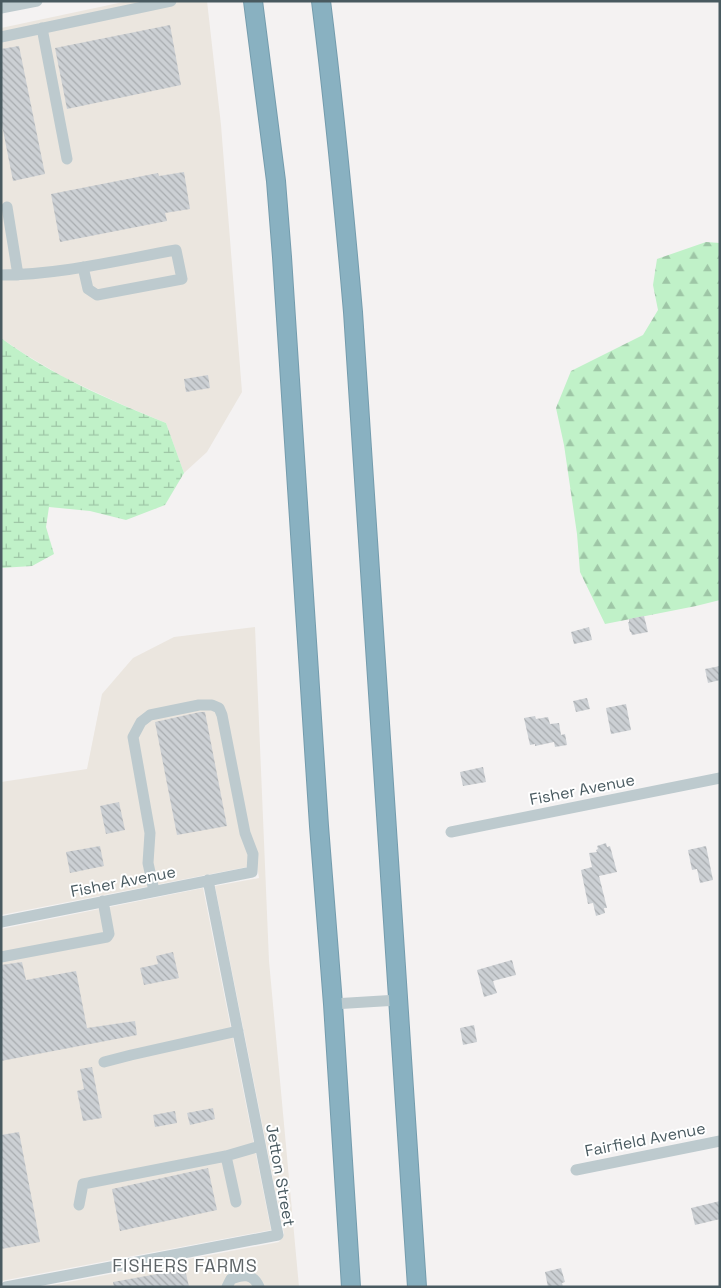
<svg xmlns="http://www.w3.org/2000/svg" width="721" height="1288" viewBox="0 0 721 1288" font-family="'Space Grotesk',sans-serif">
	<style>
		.commercial { fill: #ebe6df }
		.forest { fill: url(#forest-firs) }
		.wetland { fill: url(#wetland-marsh) }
		.building { fill: url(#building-back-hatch) }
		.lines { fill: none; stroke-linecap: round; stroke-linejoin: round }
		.highway-casing { stroke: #749cad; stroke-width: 20 }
		.minor { stroke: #bdcace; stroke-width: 11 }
		.highway { stroke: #89b1c1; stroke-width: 18 }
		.labels { text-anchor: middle; stroke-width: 4; stroke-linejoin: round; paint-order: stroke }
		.street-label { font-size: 16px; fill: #495a60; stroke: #fff }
		.neighbourhood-label { font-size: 18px; letter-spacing: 1px; fill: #5e6467; stroke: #fff }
	</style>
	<defs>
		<pattern id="forest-firs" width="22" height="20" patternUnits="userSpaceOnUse" patternTransform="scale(1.25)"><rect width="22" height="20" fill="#c0f1c8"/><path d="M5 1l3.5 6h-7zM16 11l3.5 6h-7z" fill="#9ec6a6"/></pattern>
		<pattern id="wetland-marsh" width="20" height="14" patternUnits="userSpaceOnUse" patternTransform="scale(1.25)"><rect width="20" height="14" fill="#c0f1c8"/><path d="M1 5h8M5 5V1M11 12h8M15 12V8" fill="none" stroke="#9ec6a6"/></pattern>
		<pattern id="building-back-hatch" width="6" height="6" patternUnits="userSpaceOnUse" patternTransform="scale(1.25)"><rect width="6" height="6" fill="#ccd0d4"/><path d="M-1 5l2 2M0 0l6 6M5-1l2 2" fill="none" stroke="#a8acaf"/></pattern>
	</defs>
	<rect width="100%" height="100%" fill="#f4f2f2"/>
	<path class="commercial" d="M 128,1 L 207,1 L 221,125 L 242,392 L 207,452 L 184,473 L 166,423 L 123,405 L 65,378 L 23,353 L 1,338 L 1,28 Z
		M 255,627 L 269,961 L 299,1287 L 42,1287 L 279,1242 L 284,1234 L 215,886 L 259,878 L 257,865 L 1,915 L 1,782 L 87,769 L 102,694 L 133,658 L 174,637 Z
		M 203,888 L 271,1230 L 1,1281 L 1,929 Z"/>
	<path class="forest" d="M 706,242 L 720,243 L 720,600 L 696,606 L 605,624 L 580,572 L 577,534 L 564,445 L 556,408 L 571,371 L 643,335 L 658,310 L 653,285 L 657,259 Z"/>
	<path class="wetland" d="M 1,338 C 53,376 107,399 166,423 L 184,473 L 165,505 L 126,520 L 90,511 L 49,507 L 46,527 L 54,554 L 32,566 L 1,568 Z"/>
	<path class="building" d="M 170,25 L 181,85 L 67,109 L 55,48 Z
		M 19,46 L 45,174 L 13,181 L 1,120 L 1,49 Z
		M 184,172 L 190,209 L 165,213 L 167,221 L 60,242 L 51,194 L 158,173 L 159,176 Z
		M 208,375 L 210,388 L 186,392 L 184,379 Z
		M 644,616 L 648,632 L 632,635 L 631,632 L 630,632 L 628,622 L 629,622 L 629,619 Z
		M 589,627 L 592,640 L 574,644 L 571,632 Z
		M 720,666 L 720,680 L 708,683 L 705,669 Z
		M 587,698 L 590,709 L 576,712 L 573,701 Z
		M 626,704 L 631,730 L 611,734 L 606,708 Z
		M 200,712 L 205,712 L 227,826 L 177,835 L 155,722 Z
		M 535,716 L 536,719 L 548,717 L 550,724 L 559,723 L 561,735 L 565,734 L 567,745 L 555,747 L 554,742 L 535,746 L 535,744 L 530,745 L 524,718 Z
		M 483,767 L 486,782 L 463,786 L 460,772 Z
		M 119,802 L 125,830 L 106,834 L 100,806 Z
		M 606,843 L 607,847 L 610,846 L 617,872 L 599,876 L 607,908 L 604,908 L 605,913 L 596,916 L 593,903 L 588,904 L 581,870 L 592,867 L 589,853 L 597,852 L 596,850 L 598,849 L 597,846 Z
		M 100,846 L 104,866 L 70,873 L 66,852 Z
		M 706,846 L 713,880 L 700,883 L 697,869 L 692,870 L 688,850 Z
		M 173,952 L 179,978 L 144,985 L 140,968 L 158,964 L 156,956 Z
		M 512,960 L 516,975 L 493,981 L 497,993 L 484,997 L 477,970 Z
		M 22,962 L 26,980 L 76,971 L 87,1028 L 135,1021 L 137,1035 L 1,1061 L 1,965 Z
		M 474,1025 L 477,1042 L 463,1045 L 460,1028 Z
		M 92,1067 L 102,1118 L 83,1121 L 77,1091 L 84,1089 L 80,1069 Z
		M 213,1108 L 215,1119 L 190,1125 L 187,1113 Z
		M 175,1111 L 177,1123 L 155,1127 L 153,1115 Z
		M 19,1132 L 40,1242 L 1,1249 L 1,1135 Z
		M 208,1168 L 217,1210 L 120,1231 L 112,1189 Z
		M 720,1201 L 720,1219 L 695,1225 L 691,1208 Z
		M 561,1268 L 565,1282 L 562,1283 L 563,1287 L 548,1287 L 545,1272 Z
		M 185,1269 L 189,1287 L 114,1287 L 113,1282 Z"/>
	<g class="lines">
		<defs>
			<path id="highway" d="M 253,1 L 276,181 L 282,257 L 319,826 L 333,1004 L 351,1287
				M 321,1 C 334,105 344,208 353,312 L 417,1287"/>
		</defs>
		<use href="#highway" class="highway-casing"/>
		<path class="minor" d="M 1,8 L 37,1
			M 42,28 L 67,159
			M 1,37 L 171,1
			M 7,207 L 18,275
			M 1,275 C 60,275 119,260 176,250 L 182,279 L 97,295 L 88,289 L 83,267
			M 451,832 L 720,778
			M 1,922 L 252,872 L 253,854 L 245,833 L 222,715 L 219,708 L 212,705 L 199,705 L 150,715 L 141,722 L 133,737 L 150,833 L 148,863 L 154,891
			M 1,957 L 107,937 L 109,934 L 103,901
			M 333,1004 L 398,1000
			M 104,1062 L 131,1055 L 238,1031
			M 226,1156 L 236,1202
			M 576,1170 L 720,1141
			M 79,1205 L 83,1184 L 226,1156 L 260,1146
			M 6,1287 L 278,1235 L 208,880
			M 227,1287 L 231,1279 C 243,1274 253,1273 259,1287"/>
		<use href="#highway" class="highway"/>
	</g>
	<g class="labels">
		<g class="street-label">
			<text transform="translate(582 789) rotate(-11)" y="6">Fisher Avenue</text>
			<text transform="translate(123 881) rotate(-11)" y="6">Fisher Avenue</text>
			<text transform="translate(645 1139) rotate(-11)" y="6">Fairfield Avenue</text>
			<text transform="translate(281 1175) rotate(80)" y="6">Jetton Street</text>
		</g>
		<g class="neighbourhood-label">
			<text x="185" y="1272">FISHERS FARMS</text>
		</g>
	</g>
	<rect width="721" height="1288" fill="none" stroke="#495a60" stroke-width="5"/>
</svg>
